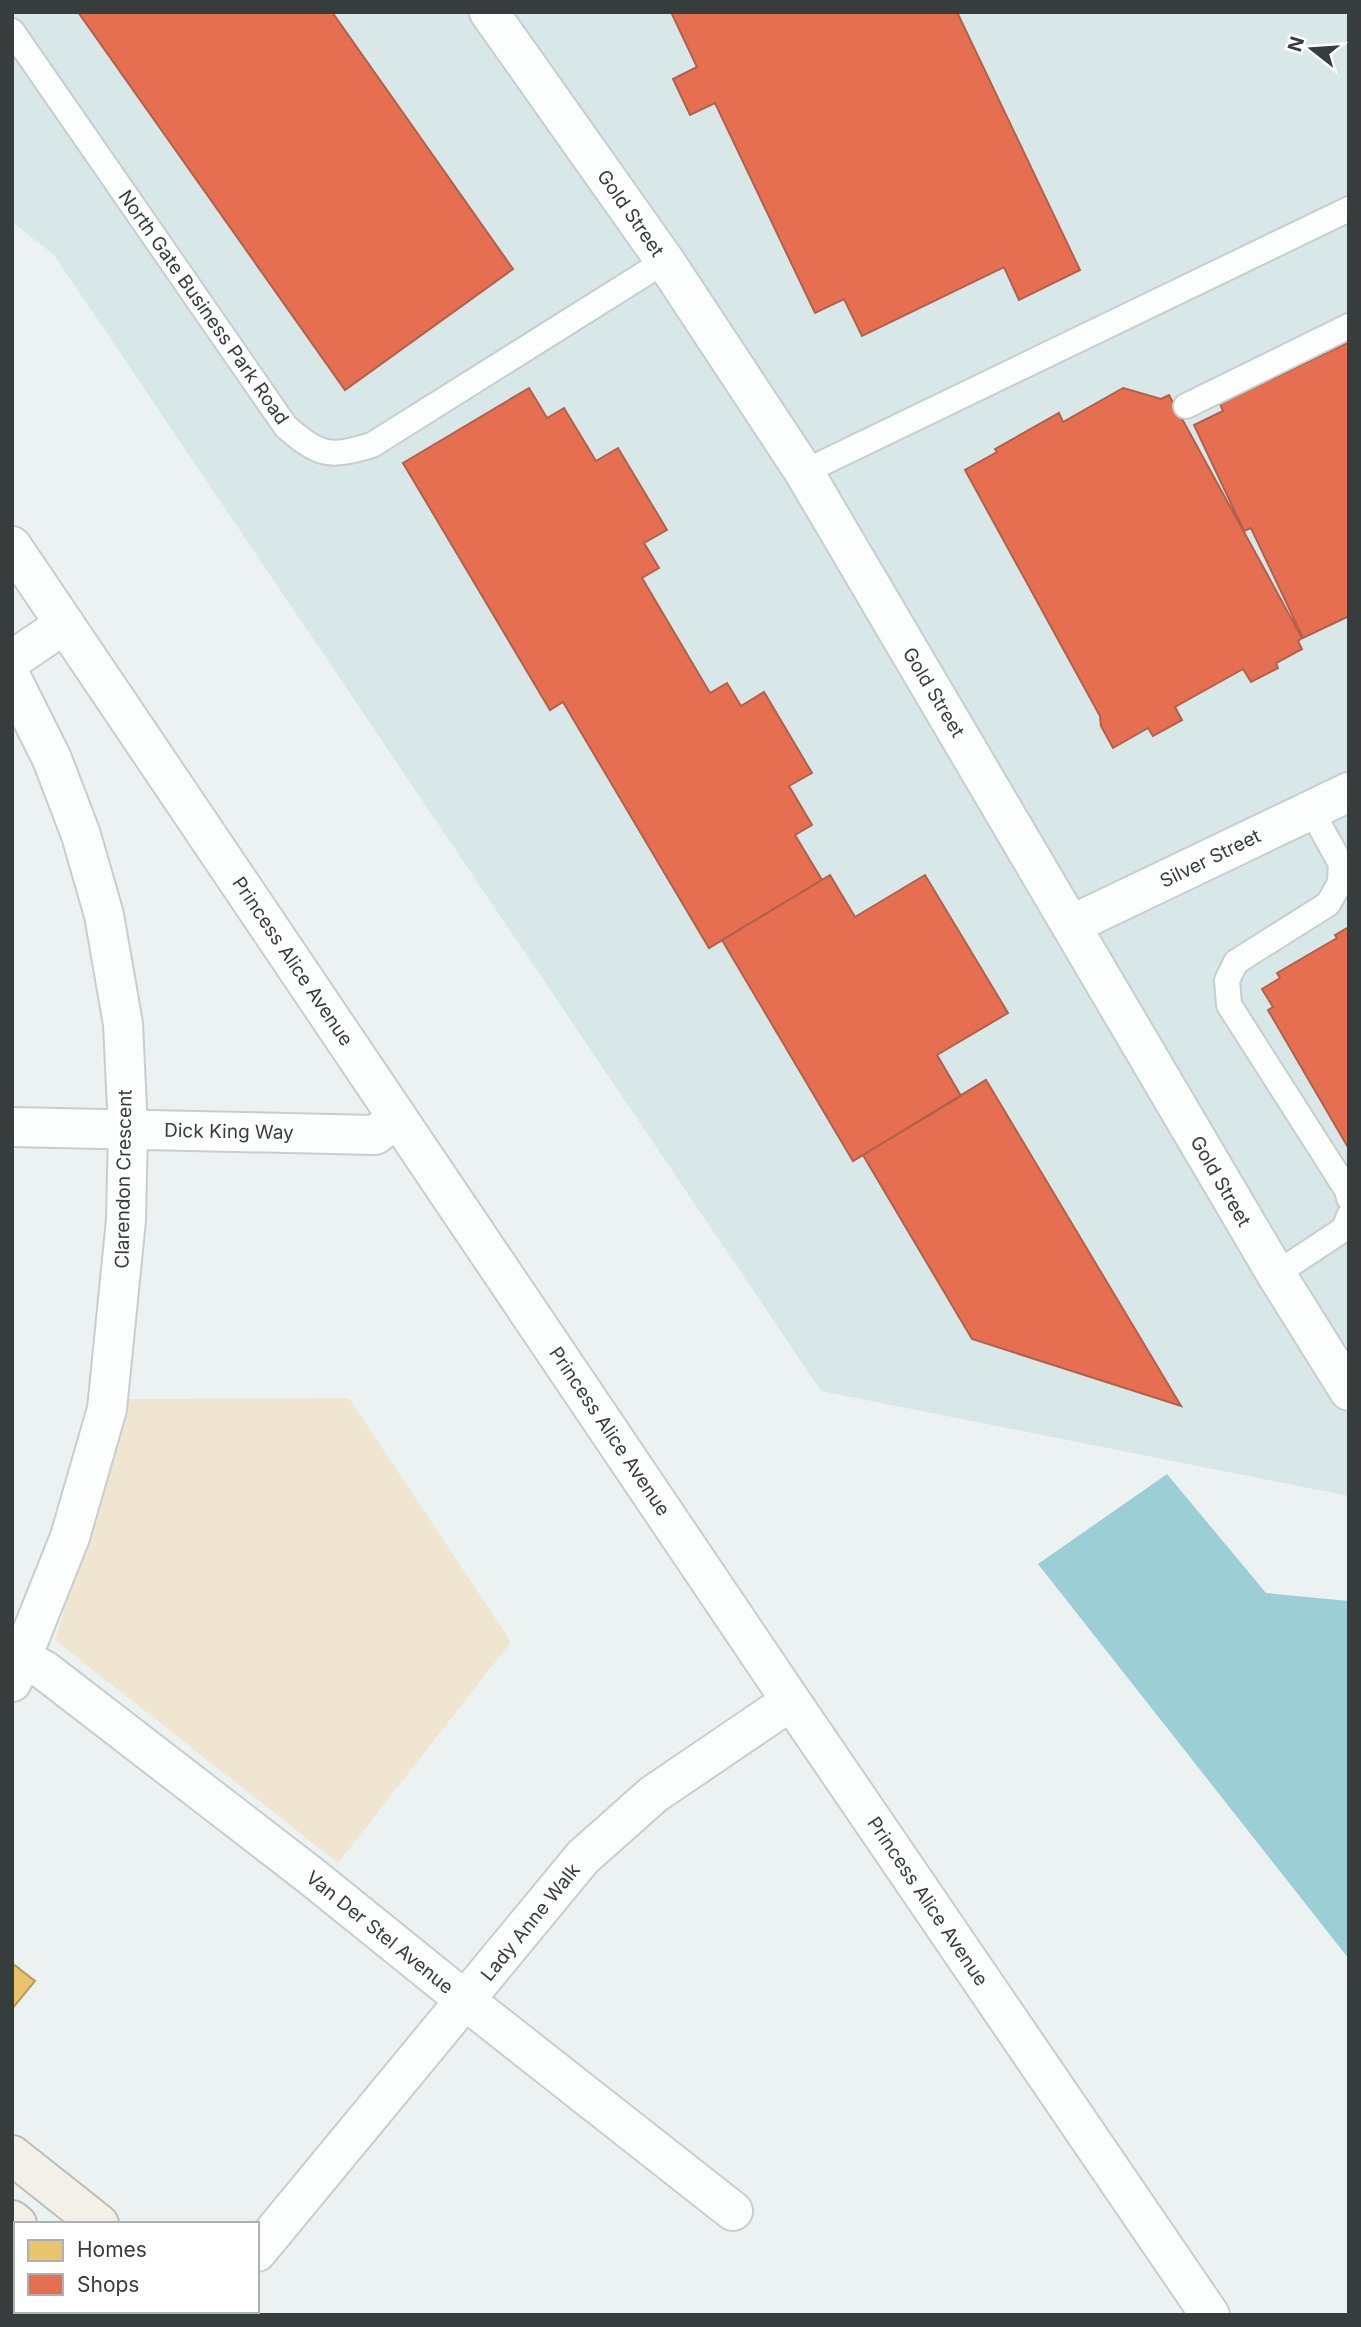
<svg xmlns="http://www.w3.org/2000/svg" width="1361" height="2327" viewBox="0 0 1361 2327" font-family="Inter,sans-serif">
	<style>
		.built { fill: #d8e7e8 }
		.green { fill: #efe5d1 }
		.water { fill: #9ccfd5 }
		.homes { fill: #e9c46a; stroke: #b49b5c; stroke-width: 2 }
		.shops { fill: #e76f51; stroke: #b2604b; stroke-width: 2 }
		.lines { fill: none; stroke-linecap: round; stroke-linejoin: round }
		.service-casing { stroke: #c8cdcd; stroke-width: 28 }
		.minor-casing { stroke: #c8cdcd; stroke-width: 42 }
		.primary-casing { stroke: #bfbdb3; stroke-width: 42 }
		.service { stroke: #fcfdfd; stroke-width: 24 }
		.minor { stroke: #fcfdfd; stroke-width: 38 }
		.primary { stroke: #f3f0ea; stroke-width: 38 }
		.labels { text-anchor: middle; stroke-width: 7; stroke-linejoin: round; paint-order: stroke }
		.street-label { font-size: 19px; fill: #373c3d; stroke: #fff }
	</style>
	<rect width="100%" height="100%" fill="#ecf2f2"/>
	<path class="built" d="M 12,12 L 1349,12 L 1349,1496 L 821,1391 L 54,255 L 12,222 Z"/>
	<path class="green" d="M 349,1398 L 511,1642 L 338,1863 L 55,1640 L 129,1399 Z"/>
	<path class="water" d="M 1167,1474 L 1266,1593 L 1349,1601 L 1349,1959 L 1038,1564 Z"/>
	<path class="homes" d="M 12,1963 L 35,1981 L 12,2009 Z"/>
	<path class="shops" d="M 78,12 L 332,12 L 513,269 L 345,390 Z
		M 671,12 L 957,12 L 1080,270 L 1019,300 L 1004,267 L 862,336 L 844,299 L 815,313 L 715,103 L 690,115 L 673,79 L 697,67 Z
		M 1349,342 L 1349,616 L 1303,638 L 1251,528 L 1244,531 L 1194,425 L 1223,411 L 1220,404 Z
		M 529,388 L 547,418 L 564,408 L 596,461 L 618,448 L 667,530 L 644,543 L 659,568 L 642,578 L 710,693 L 727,683 L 741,706 L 764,692 L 812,773 L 789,786 L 812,825 L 795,835 L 822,880 L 709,948 L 563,702 L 550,710 L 403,463 Z
		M 1123,388 L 1161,399 L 1169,395 L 1302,638 L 1298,641 L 1302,649 L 1276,663 L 1278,668 L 1251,682 L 1243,669 L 1175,707 L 1182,720 L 1153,736 L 1148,728 L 1113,748 L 1101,726 L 1100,716 L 965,470 L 997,452 L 995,449 L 1059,413 L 1063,422 Z
		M 830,875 L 855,917 L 925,875 L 1008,1013 L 937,1055 L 961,1096 L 853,1161 L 722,940 Z
		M 1349,927 L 1349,1149 L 1268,1010 L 1273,1007 L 1262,989 L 1280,978 L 1277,973 L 1337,938 L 1335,935 Z
		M 986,1080 L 1181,1406 L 972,1339 L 863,1155 Z"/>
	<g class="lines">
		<defs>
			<path id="service" d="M 12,31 L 286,427 C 320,456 329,458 372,445 L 665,261
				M 1186,406 L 1349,326
				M 804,472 L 1349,209
				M 1311,810 L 1341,864 L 1340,883 L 1328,904 L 1236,962 L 1227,980 L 1229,1005 L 1347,1190 L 1349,1198
				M 1276,1274 L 1344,1229 L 1349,1216"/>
			<path id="minor" d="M 489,12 L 665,261 L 804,472 L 1276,1274 L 1349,1391
				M 12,546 L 791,1701 L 1210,2315
				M 12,660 L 65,624
				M 12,679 L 52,759 L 81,835 L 104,915 L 123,1024 L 128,1129 L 126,1220 L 107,1409 L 70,1537 L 12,1682
				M 1071,925 L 1349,792
				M 12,1127 L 375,1135 L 398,1118
				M 23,1659 L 44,1670 L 311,1876 L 466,2001 L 733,2211
				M 257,2252 L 583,1857 L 654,1794 L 791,1701
				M 12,2307 L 16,2303"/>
			<path id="primary" d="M 12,2155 L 99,2224
				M 12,2220 L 17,2224
				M 127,2311 L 132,2315
				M 209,2311 L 213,2315"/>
		</defs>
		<use href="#service" class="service-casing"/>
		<use href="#minor" class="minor-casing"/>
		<use href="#primary" class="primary-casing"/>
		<use href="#service" class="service"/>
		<use href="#minor" class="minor"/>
		<use href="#primary" class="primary"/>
	</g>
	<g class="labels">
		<g class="street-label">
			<text transform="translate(631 213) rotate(55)" y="7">Gold Street</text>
			<text transform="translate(204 307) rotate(55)" y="7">North Gate Business Park Road</text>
			<text transform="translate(934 692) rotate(59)" y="7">Gold Street</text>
			<text transform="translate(1210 858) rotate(-26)" y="7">Silver Street</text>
			<text transform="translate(293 961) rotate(56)" y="7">Princess Alice Avenue</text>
			<text transform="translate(229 1131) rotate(1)" y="7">Dick King Way</text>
			<text transform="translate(123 1179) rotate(-89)" y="7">Clarendon Crescent</text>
			<text transform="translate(1221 1181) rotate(60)" y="7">Gold Street</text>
			<text transform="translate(610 1431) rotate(56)" y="7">Princess Alice Avenue</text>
			<text transform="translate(928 1901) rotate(56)" y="7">Princess Alice Avenue</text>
			<text transform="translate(530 1922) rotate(-51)" y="7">Lady Anne Walk</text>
			<text transform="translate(380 1932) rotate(39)" y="7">Van Der Stel Avenue</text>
		</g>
	</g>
	<rect width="1361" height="2327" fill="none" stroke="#373c3d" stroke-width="28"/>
	<rect x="14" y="2222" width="245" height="91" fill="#ffffff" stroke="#afb1b1" stroke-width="2"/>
	<rect x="28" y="2240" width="35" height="21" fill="#e9c46a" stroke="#afb1b1" stroke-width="2"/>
	<text x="77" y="2257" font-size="21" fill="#373c3d">Homes</text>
	<rect x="28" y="2274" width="35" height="21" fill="#e76f51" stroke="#afb1b1" stroke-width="2"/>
	<text x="77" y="2292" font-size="21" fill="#373c3d">Shops</text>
	<g transform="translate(1312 49) rotate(287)" stroke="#ffffff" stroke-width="5" paint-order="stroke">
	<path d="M0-5L12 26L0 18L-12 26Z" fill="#373c3d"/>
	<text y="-10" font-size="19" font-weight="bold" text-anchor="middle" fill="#373c3d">N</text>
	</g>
</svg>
